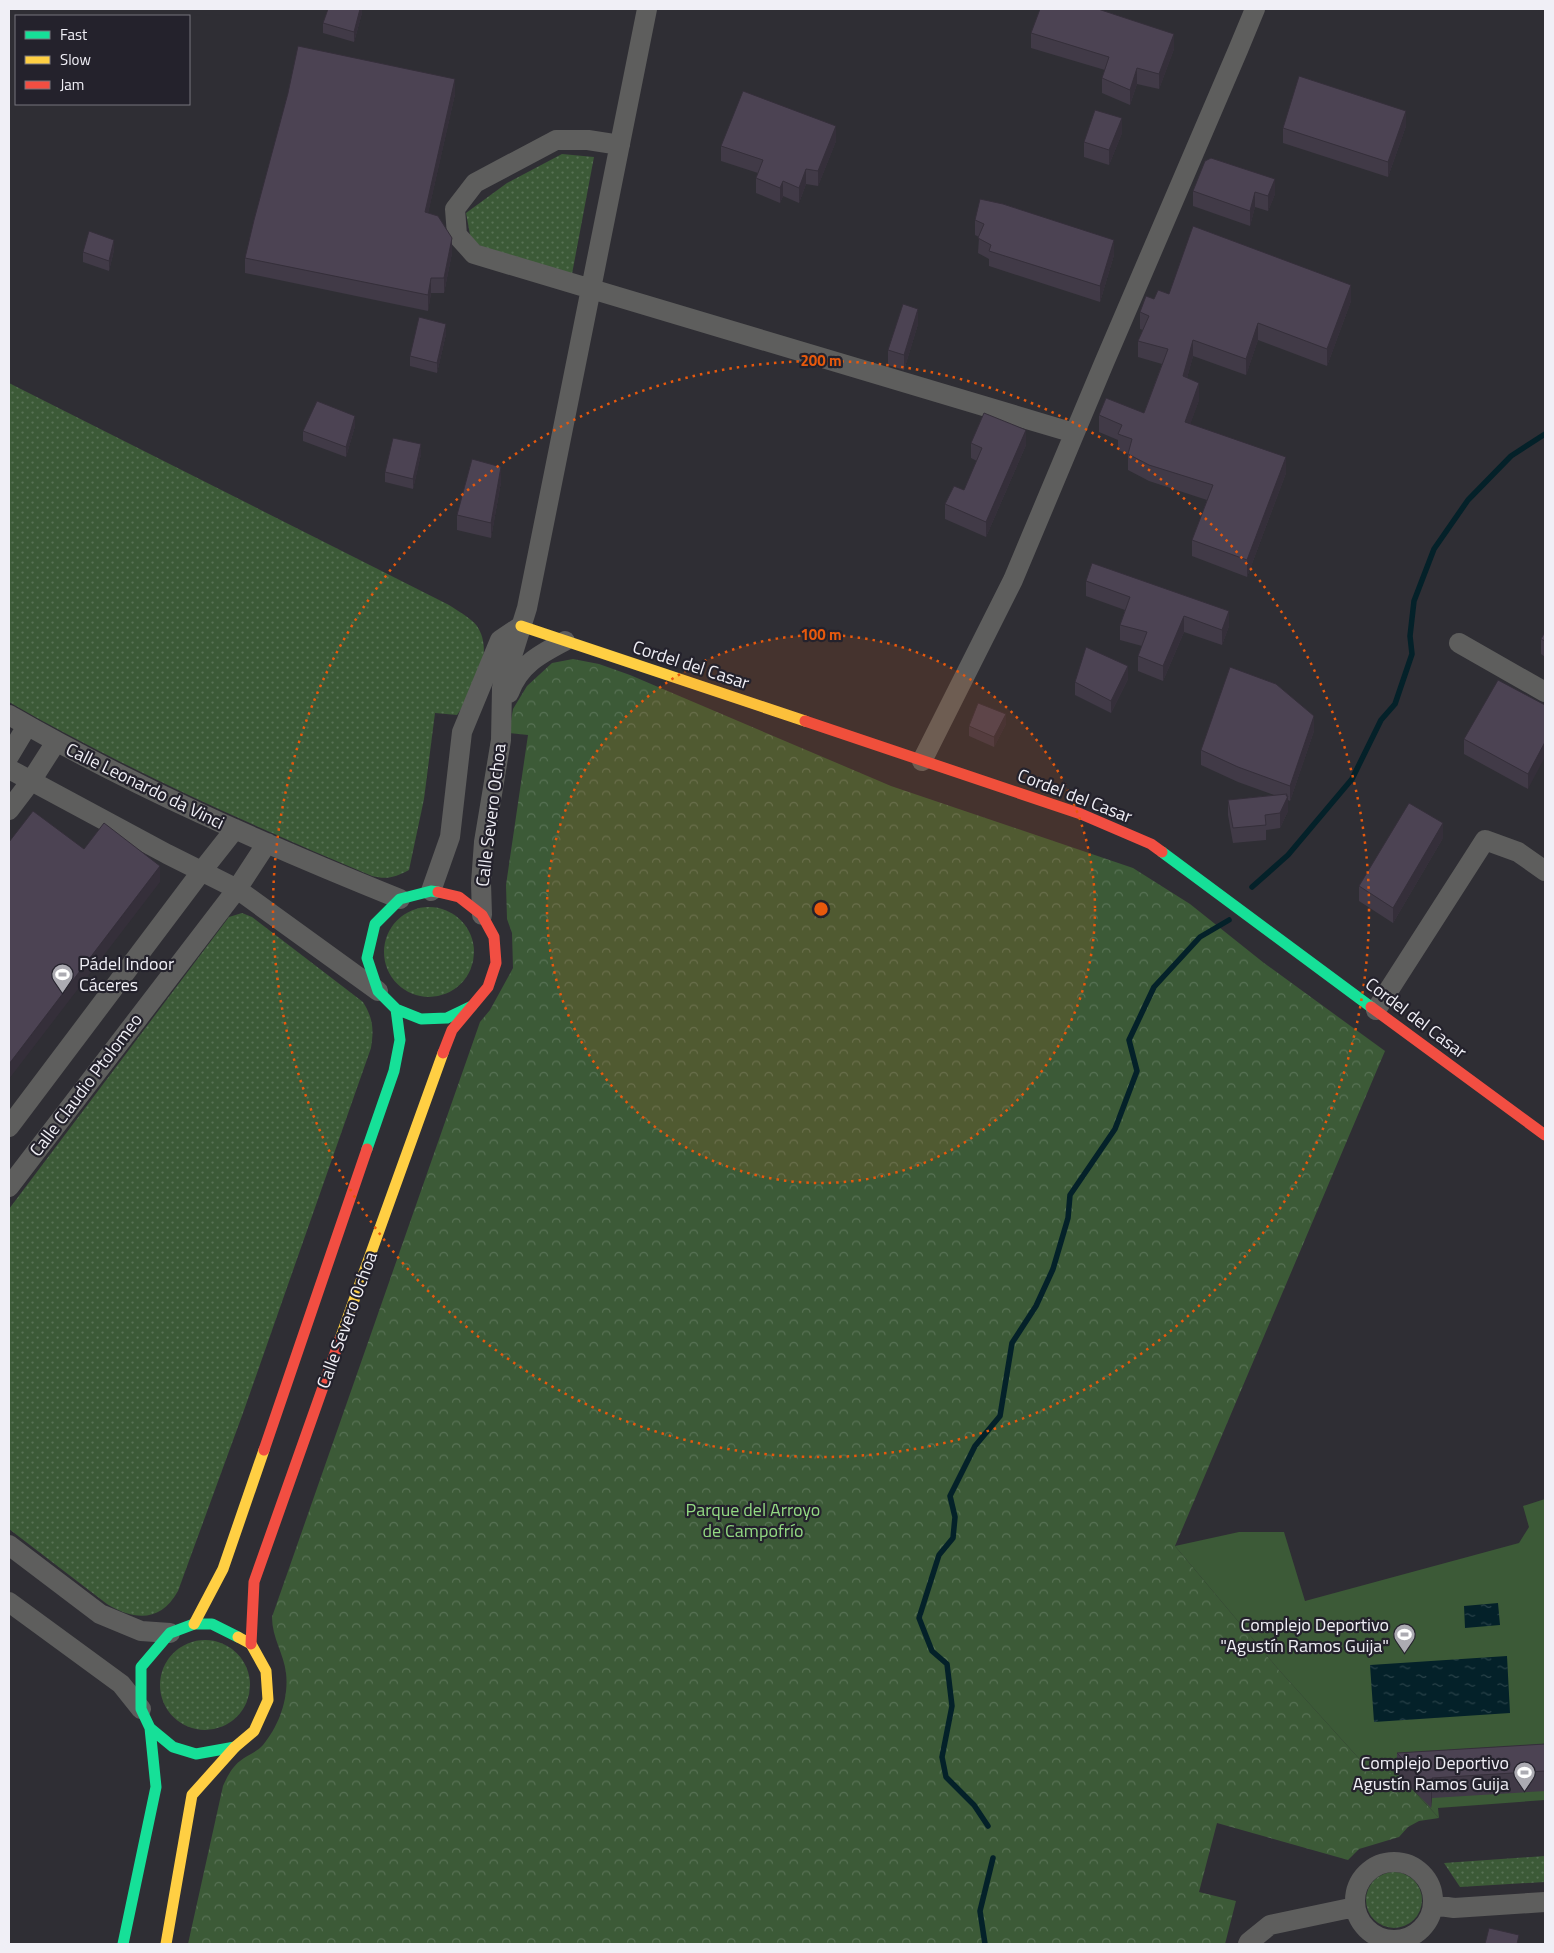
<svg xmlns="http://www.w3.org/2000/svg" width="1554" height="1953" viewBox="0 0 1554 1953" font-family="'Titillium Web',sans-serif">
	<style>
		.grass { fill: url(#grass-dots) }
		.park { fill: url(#park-crowns) }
		.pitch { fill: #3c5a37 }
		.water { fill: url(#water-ripples) }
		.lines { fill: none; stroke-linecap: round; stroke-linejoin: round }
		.stream { stroke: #042129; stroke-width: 5.5 }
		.street { stroke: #5e5e5d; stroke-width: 20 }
		.fast { stroke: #16e098; stroke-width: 11 }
		.slow { stroke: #ffcf43; stroke-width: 11 }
		.jam { stroke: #f24e42; stroke-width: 11 }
		.wall { fill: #413a47 }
		.shaded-wall { fill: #352f3a }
		.building { fill: #4c4353; stroke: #352f3a }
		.ring { fill: none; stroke: #e8590c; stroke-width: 2.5; stroke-dasharray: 2.5 5 }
		.labels { text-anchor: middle; stroke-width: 4.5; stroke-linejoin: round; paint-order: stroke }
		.street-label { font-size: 18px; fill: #f0eff6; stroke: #24222c }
		.poi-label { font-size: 18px; fill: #f0eff6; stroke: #24222c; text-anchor: end }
		.park-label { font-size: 18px; fill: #93da83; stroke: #24222c }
		.centre { fill: #e8590c; stroke: #24222c; stroke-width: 2.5 }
		.ring-label { font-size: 15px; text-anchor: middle; font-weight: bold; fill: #e8590c; stroke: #24222c; stroke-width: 4.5; stroke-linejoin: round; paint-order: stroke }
	</style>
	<defs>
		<pattern id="grass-dots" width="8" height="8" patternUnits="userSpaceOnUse" patternTransform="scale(1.25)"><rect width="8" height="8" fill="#3c5a37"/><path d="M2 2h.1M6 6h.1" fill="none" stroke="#587255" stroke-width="1.8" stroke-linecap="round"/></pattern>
		<pattern id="park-crowns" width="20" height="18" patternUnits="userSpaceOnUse" patternTransform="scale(1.25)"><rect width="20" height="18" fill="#3c5a37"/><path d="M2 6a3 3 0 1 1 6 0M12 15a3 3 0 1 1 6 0" fill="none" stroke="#587255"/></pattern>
		<pattern id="water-ripples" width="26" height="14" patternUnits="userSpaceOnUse" patternTransform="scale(1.25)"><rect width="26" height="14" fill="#042129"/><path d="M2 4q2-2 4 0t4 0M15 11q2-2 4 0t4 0" fill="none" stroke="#294249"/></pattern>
	</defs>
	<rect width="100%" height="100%" fill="#2f2e34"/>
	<path class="grass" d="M 562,154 L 594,157 L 572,274 L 484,248 L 471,240 L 466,213 L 507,183 Z
		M 9,383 L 449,605 C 458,611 471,618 477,626 C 495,653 474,692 457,715 L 435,713 L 424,799 L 409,870 C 396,877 387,880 372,876 C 249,824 125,769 9,702 Z
		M384 952a45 45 0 1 1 90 0a45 45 0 1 1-90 0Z
		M 242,913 L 252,917 L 363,1002 C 373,1018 374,1029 371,1048 L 243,1413 L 178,1591 C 161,1622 135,1621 107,1604 L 9,1529 L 9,1209 L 229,917 Z
		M160 1685a45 45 0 1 1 90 0a45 45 0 1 1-90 0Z
		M 1545,1856 L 1545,1882 L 1460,1887 L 1444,1863 Z
		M1366 1900a28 28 0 1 1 56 0a28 28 0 1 1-56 0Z"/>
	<path class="park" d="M 573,659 L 599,664 L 630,675 L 891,786 L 1133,868 L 1190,904 L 1264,963 L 1385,1051 L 1175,1546 L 1279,1670 L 1372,1773 L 1397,1773 L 1439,1818 L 1419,1821 L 1408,1827 L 1399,1837 L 1359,1849 L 1348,1860 L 1217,1823 L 1199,1892 L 1236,1901 L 1225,1944 L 188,1944 L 223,1786 C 227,1777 232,1767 240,1761 C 247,1755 257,1752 263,1745 C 279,1726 289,1698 286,1673 C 284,1654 272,1638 272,1617 L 480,1022 L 490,1010 L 513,968 L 512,933 L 507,919 L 506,885 L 528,735 L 509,733 L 513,709 L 527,686 L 552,663 Z"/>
	<path class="pitch" d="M 1545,1499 L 1545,1800 L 1438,1808 L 1439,1818 L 1398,1773 L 1372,1773 L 1279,1670 L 1175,1546 L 1239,1532 L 1284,1532 L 1305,1601 L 1519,1543 L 1529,1527 L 1523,1506 Z"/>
	<path class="water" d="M 1498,1603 L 1500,1625 L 1465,1628 L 1464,1606 Z
		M 1507,1656 L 1510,1713 L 1374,1722 L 1370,1665 Z"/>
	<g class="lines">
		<path class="stream" d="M 1252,887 L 1288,855 L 1352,779 L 1381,720 L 1395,704 L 1412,654 L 1410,636 L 1414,601 L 1434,549 L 1468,500 L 1511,456 L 1545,434
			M 988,1826 L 974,1805 L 946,1777 L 942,1757 L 952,1706 L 947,1664 L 932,1651 L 919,1618 L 939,1555 L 953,1538 L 955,1517 L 950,1496 L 975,1446 L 1000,1416 L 1012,1343 L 1036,1306 L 1053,1269 L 1068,1218 L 1070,1195 L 1115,1129 L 1137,1071 L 1129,1040 L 1154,987 L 1200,937 L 1229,920
			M 985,1944 L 980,1911 L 993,1858"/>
		<path class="street" d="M 620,145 L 588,140 L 556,140 L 475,183 L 455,209 L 457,235 L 474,254 L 1074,433
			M 1459,643 L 1545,692
			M 509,693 C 519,665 540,654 565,641
			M 9,715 C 134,787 266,845 400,899
			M 9,756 L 27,726
			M 922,761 L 1013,580 L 1104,363 L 1238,50 L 1255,9
			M 9,769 L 167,854 L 237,889 L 378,991
			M 9,810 L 31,781 L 56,742
			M 431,891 L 450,837 L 462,732 L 500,640 L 521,626
			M 482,915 L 481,883 L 484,842 L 501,740 L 502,688 L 527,608 L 647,9
			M 1376,1010 L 1485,840 L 1518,852 L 1545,871
			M 9,1127 L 201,872 L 235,829
			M 9,1187 L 237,889 L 267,843
			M 9,1545 L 100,1614 L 141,1631 L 170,1633
			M 9,1602 L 121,1684 L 141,1709
			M1355 1901a39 39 0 1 1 78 0a39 39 0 1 1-78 0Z
			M 1433,1905 L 1454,1908 L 1545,1902
			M 1248,1944 L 1249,1942 L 1270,1925 L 1355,1907"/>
		<path class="fast" d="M 1162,852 L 1371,1007
			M 438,892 L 431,891 L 400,899 L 375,924 L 367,958 L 378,991 L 396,1009 L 421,1019 L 447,1018 L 472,1006
			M 367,1149 L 394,1071 L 400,1040 L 396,1009
			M 235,1747 L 196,1754 L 173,1747 L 150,1728 L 141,1709 L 141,1667 L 170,1633 L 194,1624 L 212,1624 L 238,1637
			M 123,1944 L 156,1787 L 150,1728"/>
		<path class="slow" d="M 521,626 L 805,721
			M 340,1339 L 443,1053
			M 194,1624 L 223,1569 L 264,1450
			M 166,1944 L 192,1795 L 235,1747 L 254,1731 L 268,1700 L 266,1671 L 251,1644 L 238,1637"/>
		<path class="jam" d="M 805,721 L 1081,814 L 1151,844 L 1162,852
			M 438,892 L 459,897 L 482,915 L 494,937 L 496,963 L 488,987 L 452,1030 L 443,1053
			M 1371,1007 L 1545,1135
			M 264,1450 L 367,1149
			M 251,1644 L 254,1582 L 340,1339"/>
	</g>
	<path class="wall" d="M 362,9 L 362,13 L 354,42 L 323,33 L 323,23 Z
		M 1031,33 L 1174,49 L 1159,89 L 1137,84 L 1130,105 L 1102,93 L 1102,78 L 1105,70 L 1031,48 Z
		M 455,94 L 428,213 L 452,253 L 444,293 L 431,293 L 428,311 L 245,273 L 245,258 Z
		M 1406,126 L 1388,177 L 1283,143 L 1283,128 Z
		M 1122,133 L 1109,165 L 1084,157 L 1084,142 Z
		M 836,141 L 818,186 L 806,184 L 799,203 L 783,196 L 780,203 L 756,193 L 756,178 L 758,173 L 721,161 L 721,146 Z
		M 1205,161 L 1275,194 L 1268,211 L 1255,207 L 1250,226 L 1193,206 L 1193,191 Z
		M 975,220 L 1114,255 L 1100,302 L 989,266 L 989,259 L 978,253 L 979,237 L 975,235 Z
		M 114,250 L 109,271 L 83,262 L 83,252 Z
		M 1169,294 L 1351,301 L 1327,366 L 1258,340 L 1246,375 L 1193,356 L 1187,378 L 1199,400 L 1190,424 L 1286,473 L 1247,577 L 1192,556 L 1192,540 L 1207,500 L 1149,481 L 1128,470 L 1128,454 L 1118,450 L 1118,440 L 1099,432 L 1099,415 L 1144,413 L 1162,364 L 1138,357 L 1138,341 L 1143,330 L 1140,329 L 1140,312 L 1154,299 Z
		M 918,324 L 904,370 L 888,365 L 888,350 Z
		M 446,334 L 437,373 L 410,366 L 410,356 Z
		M 355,426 L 346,457 L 303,441 L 303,431 Z
		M 971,443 L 1026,445 L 986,537 L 945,519 L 945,504 L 964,490 L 977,461 L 971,458 Z
		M 421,454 L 413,489 L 385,482 L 385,472 Z
		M 501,482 L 491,538 L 457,530 L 457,515 Z
		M 1086,581 L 1229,626 L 1222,645 L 1184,632 L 1163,681 L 1138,671 L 1138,656 L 1142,646 L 1120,640 L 1120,625 L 1125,610 L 1086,596 Z
		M 1545,632 L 1545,657 L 1541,654 L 1541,639 Z
		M 1128,679 L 1111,713 L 1075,695 L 1075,682 Z
		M 1545,705 L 1528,789 L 1464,754 L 1464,739 Z
		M 1006,724 L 994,747 L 969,736 L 969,726 Z
		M 1314,731 L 1290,801 L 1288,800 L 1288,811 L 1280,828 L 1266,830 L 1266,840 L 1233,843 L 1228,815 L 1228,800 L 1274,795 L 1238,782 L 1201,765 L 1201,750 Z
		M 1443,838 L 1393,923 L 1359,901 L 1359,886 Z
		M 1545,1744 L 1545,1791 L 1432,1798 L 1431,1808 L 1397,1773 L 1397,1753 Z"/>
	<path class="shaded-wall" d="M 360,9 L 362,9 L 362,13 L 354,42 L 354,32 Z
		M 1174,34 L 1174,49 L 1159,89 L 1159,74 Z
		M 1137,68 L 1137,84 L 1130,105 L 1130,90 Z
		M 455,79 L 455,94 L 425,227 L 425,212 Z
		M 1406,111 L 1406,126 L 1388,177 L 1388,162 Z
		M 1122,118 L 1122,133 L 1109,165 L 1109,150 Z
		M 836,126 L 836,141 L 818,186 L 818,171 Z
		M 806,169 L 806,184 L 799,203 L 799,188 Z
		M 1275,179 L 1275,194 L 1268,211 L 1268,196 Z
		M 783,181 L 783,196 L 780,203 L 780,188 Z
		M 1255,192 L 1255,207 L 1250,226 L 1250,211 Z
		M 452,238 L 452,253 L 444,293 L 444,278 Z
		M 114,240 L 114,250 L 109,271 L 109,261 Z
		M 1114,240 L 1114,255 L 1100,302 L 1100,286 Z
		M 431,278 L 431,293 L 428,311 L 428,295 Z
		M 1351,285 L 1351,301 L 1327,366 L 1327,349 Z
		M 918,309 L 918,324 L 904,370 L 904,355 Z
		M 1258,323 L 1258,340 L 1246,375 L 1246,359 Z
		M 446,324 L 446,334 L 437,373 L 437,363 Z
		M 1193,340 L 1193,356 L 1183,393 L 1183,376 Z
		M 1199,383 L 1199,400 L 1185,439 L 1185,422 Z
		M 355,416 L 355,426 L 346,457 L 346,447 Z
		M 1026,430 L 1026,445 L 986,537 L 986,522 Z
		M 421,444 L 421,454 L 413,489 L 413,479 Z
		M 1286,457 L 1286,473 L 1247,577 L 1247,560 Z
		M 501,467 L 501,482 L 491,538 L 491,523 Z
		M 1229,611 L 1229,626 L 1222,645 L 1222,630 Z
		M 1184,616 L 1184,632 L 1163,681 L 1163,666 Z
		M 1128,666 L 1128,679 L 1111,713 L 1111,701 Z
		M 1006,714 L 1006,724 L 994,747 L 994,737 Z
		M 1314,716 L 1314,731 L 1290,801 L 1290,786 Z
		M 1545,742 L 1545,757 L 1528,789 L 1528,774 Z
		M 1287,794 L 1287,798 L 1288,796 L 1288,811 L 1280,828 L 1280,813 Z
		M 1443,823 L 1443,838 L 1393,923 L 1393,908 Z
		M 160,866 L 160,882 L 9,1079 L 9,1064 Z
		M 1432,1778 L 1432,1798 L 1431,1808 L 1431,1788 Z"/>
	<path class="building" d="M 328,9 L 360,9 L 354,32 L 323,23 Z
		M 1040,9 L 1098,9 L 1174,34 L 1159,74 L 1137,68 L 1130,90 L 1102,78 L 1109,57 L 1031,33 Z
		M 298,46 L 455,79 L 425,212 L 438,216 L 452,238 L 444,278 L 431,278 L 428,295 L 245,258 L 254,220 L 288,93 Z
		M 1299,76 L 1406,111 L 1388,162 L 1283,128 Z
		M 743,91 L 836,126 L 818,171 L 806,169 L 799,188 L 783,181 L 780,188 L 756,178 L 763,160 L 721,146 Z
		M 1095,110 L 1122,118 L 1109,150 L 1084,142 Z
		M 1211,158 L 1275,179 L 1268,196 L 1255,192 L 1250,211 L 1193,191 L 1205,161 Z
		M 980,199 L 1003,204 L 1114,240 L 1100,286 L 989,251 L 991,245 L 978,238 L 984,224 L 975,220 Z
		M 1193,226 L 1351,285 L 1327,349 L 1258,323 L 1246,359 L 1193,340 L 1183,376 L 1199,383 L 1185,422 L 1286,457 L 1247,560 L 1192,540 L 1213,485 L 1149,465 L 1128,454 L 1132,439 L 1118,434 L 1122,425 L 1099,415 L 1106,398 L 1144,413 L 1168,349 L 1138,341 L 1149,316 L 1140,312 L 1146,296 L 1154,299 L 1158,290 L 1169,294 Z
		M 89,231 L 114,240 L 109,261 L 83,252 Z
		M 903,304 L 918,309 L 904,355 L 888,350 Z
		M 419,317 L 446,324 L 437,363 L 410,356 Z
		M 317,401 L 355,416 L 346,447 L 303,431 Z
		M 984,413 L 1026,430 L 986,522 L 945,504 L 954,486 L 964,490 L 982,448 L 971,443 Z
		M 393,438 L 421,444 L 413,479 L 385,472 Z
		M 472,459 L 501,467 L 491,523 L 457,515 Z
		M 1092,563 L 1229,611 L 1222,630 L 1184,616 L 1163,666 L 1138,656 L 1147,632 L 1120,625 L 1130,597 L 1086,581 Z
		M 1545,632 L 1545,641 L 1541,639 Z
		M 1086,647 L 1128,666 L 1111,701 L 1075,682 Z
		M 1230,667 L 1276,684 L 1314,716 L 1290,786 L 1238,767 L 1201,750 Z
		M 1498,680 L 1545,705 L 1545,742 L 1528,774 L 1464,739 Z
		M 978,703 L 1006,714 L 994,737 L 969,726 Z
		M 1287,794 L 1286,796 L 1288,796 L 1280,813 L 1265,815 L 1266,825 L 1233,828 L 1228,800 Z
		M 1409,803 L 1443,823 L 1393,908 L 1359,886 Z
		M 33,811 L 84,849 L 104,823 L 160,866 L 9,1064 L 9,842 Z
		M 1545,1744 L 1545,1771 L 1432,1778 L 1431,1788 L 1397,1753 Z
		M 1489,1928 L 1519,1935 L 1517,1944 L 1485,1944 Z"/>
	<circle cx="821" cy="909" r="274" fill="#e8590c" fill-opacity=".12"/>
	<g class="ring">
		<circle cx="821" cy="909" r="274"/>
		<circle cx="821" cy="909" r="548"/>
	</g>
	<defs>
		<symbol id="stadium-pin" viewBox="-11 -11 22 30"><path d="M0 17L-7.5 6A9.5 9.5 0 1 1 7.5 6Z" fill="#acabb2" stroke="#24222c"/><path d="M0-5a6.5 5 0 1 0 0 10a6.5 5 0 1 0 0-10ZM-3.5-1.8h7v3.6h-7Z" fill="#fff"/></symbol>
	</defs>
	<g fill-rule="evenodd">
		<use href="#stadium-pin" x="50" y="962" width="25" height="34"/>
		<use href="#stadium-pin" x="1392" y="1622" width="25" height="34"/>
		<use href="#stadium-pin" x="1512" y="1760" width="25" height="34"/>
	</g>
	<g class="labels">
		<g class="street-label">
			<text transform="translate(691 665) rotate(18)" y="6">Cordel del Casar</text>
			<text transform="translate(145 786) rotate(26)" y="6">Calle Leonardo da Vinci</text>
			<text transform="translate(1075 796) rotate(21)" y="6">Cordel del Casar</text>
			<text transform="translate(491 815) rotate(-83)" y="6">Calle Severo Ochoa</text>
			<text transform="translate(1416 1018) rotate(37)" y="6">Cordel del Casar</text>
			<text transform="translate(86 1085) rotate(-53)" y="6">Calle Claudio Ptolomeo</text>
			<text transform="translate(347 1320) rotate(-70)" y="6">Calle Severo Ochoa</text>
		</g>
		<g class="poi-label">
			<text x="79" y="970" text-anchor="start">Pádel Indoor<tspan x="79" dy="21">Cáceres</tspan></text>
			<text x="1389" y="1631">Complejo Deportivo<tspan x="1389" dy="21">"Agustín Ramos Guija"</tspan></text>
			<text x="1509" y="1769">Complejo Deportivo<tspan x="1509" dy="21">Agustín Ramos Guija</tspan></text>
		</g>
		<g class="park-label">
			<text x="753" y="1516">Parque del Arroyo<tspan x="753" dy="21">de Campofrío</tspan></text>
		</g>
	</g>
	<circle cx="821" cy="909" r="8" class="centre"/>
	<g class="ring-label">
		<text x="821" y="366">200 m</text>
		<text x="821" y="640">100 m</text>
	</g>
	<rect width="1554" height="1953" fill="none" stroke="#f0eff6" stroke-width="20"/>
	<rect x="15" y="15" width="175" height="90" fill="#24222c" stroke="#76747d"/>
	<rect x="25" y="31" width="25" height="8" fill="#16e098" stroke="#76747d"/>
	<text x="60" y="40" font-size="15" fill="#f0eff6">Fast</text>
	<rect x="25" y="56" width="25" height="8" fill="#ffcf43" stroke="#76747d"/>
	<text x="60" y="65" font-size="15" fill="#f0eff6">Slow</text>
	<rect x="25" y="81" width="25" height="8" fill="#f24e42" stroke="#76747d"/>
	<text x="60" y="90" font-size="15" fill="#f0eff6">Jam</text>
</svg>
